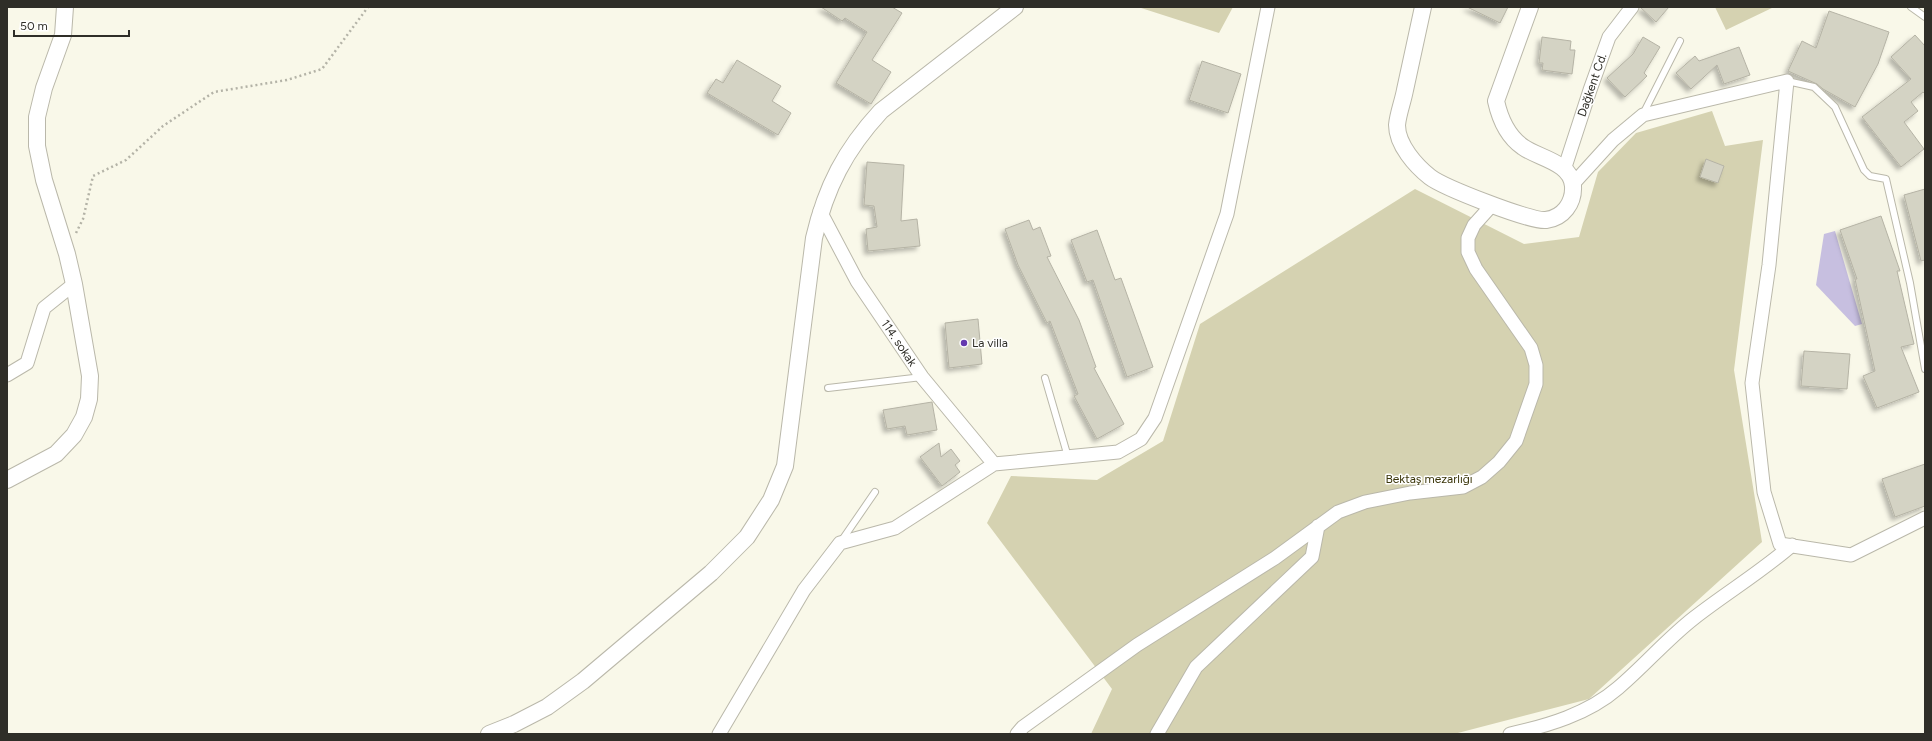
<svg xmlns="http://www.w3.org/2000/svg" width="1932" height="741" viewBox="0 0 1932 741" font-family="Figtree,sans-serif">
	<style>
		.green { fill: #d5d2b1 }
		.water { fill: #c7bfe0 }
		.building { fill: #d4d3c4; stroke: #b5b3a5; filter: url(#shadow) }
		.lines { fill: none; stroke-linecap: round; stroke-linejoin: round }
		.service-casing { stroke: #bab8aa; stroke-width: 8 }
		.minor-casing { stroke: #bab8aa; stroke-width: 15 }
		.tertiary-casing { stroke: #bab8aa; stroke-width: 18 }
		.path { stroke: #b4b3a7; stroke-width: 2.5; stroke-dasharray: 2 3; stroke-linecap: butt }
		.service { stroke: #fff; stroke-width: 6 }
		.minor { stroke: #fff; stroke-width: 13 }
		.tertiary { stroke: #fff; stroke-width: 16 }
		.poi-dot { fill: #6438af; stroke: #fff; stroke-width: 1.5 }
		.labels { text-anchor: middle; stroke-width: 3; stroke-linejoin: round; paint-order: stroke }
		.street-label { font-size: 12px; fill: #2f2e28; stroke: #fff }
		.poi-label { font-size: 12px; fill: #2f2e28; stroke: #fff; text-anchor: start }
		.park-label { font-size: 12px; fill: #3a3509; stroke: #fff }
	</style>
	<defs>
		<filter id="shadow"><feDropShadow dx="-3.5" dy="3.5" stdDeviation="2" flood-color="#0004"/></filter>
	</defs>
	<rect width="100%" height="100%" fill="#f9f8e9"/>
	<path class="green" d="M 1138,7 L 1233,7 L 1219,33 Z
		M 1715,7 L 1774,7 L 1726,30 Z
		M 1712,111 L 1725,146 L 1763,140 L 1734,370 L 1762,542 L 1589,699 L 1454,734 L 1091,734 L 1112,689 L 987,523 L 1011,476 L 1097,480 L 1163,441 L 1200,324 L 1415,189 L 1524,244 L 1579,237 L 1598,172 L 1636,133 Z"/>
	<path class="water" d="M 1835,231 L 1862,324 L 1855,326 L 1816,285 L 1824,234 Z"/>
	<path class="building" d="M 821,7 L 892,7 L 902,13 L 872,60 L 891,72 L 871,104 L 836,83 L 867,32 L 845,18 L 842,21 Z
		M 1467,7 L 1508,7 L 1500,23 Z
		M 1640,7 L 1669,7 L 1656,22 Z
		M 1829,11 L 1889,32 L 1878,64 L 1855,107 L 1823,89 L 1817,84 L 1788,71 L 1802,41 L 1816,48 Z
		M 1915,35 L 1925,46 L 1925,94 L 1923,92 L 1911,102 L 1918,111 L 1904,122 L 1924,149 L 1901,167 L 1862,117 L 1911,79 L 1891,57 Z
		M 1542,37 L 1571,41 L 1570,50 L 1575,50 L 1572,74 L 1542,70 L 1543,63 L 1539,63 Z
		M 1643,37 L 1660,47 L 1644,73 L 1647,76 L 1625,97 L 1607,78 L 1633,54 Z
		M 1739,47 L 1750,75 L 1724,84 L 1717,65 L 1691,89 L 1676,73 L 1695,56 L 1699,61 Z
		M 737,60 L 781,86 L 772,101 L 791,113 L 778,135 L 707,93 L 716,79 L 723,83 Z
		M 1202,61 L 1241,74 L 1228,113 L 1189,100 Z
		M 1706,159 L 1724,166 L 1718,183 L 1700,177 Z
		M 867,162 L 904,165 L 901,221 L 917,219 L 920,246 L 868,251 L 866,229 L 877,227 L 874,206 L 864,205 Z
		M 1925,189 L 1925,260 L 1921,261 L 1904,195 Z
		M 1881,216 L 1900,271 L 1897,271 L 1914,344 L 1901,347 L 1919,392 L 1877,408 L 1863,376 L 1875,371 L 1855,279 L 1857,279 L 1840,230 Z
		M 1029,220 L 1033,230 L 1040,227 L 1051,256 L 1047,257 L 1079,320 L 1096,367 L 1094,368 L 1124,424 L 1097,439 L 1074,396 L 1078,394 L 1050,321 L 1047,323 L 1018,265 L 1005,229 Z
		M 1097,230 L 1115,280 L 1121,278 L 1153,367 L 1127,377 L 1093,280 L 1087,282 L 1071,240 Z
		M 978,319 L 982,364 L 949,368 L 945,323 Z
		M 1804,351 L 1850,354 L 1847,389 L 1801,386 Z
		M 932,402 L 937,430 L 907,435 L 905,426 L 887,429 L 883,410 Z
		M 939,443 L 941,457 L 951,449 L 960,461 L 955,465 L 960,472 L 942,486 L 920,457 Z
		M 1925,464 L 1925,506 L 1895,517 L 1882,479 Z"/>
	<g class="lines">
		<defs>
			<path id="service" d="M 1911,7 L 1925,17
				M 1787,81 L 1814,87 L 1835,107 L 1864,170 L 1870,176 L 1886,179 L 1910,283 L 1925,369
				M 1643,114 L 1680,41
				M 1045,378 L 1068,457
				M 828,388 L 922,377
				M 842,540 L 875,492"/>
			<path id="minor" d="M 1564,170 L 1590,90 L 1609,37 L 1632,7
				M 1573,184 L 1613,140 L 1643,115 L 1787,81 L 1769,265 L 1752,383 L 1764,492 L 1780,544 L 1851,555 L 1925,518
				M 820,211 L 857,281 L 922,377 L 994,464
				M 7,375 L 27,363 L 44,308 L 74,284
				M 719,734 L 804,590 L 840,543 L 895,528 L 994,464 L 1118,452 L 1141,439 L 1155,418 L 1227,214 L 1268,7
				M 1017,734 L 1023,727 L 1137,645 L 1275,558 L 1338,512 L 1365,502 L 1410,493 L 1463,487 L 1482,477 L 1499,462 L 1516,441 L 1536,384 L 1536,365 L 1531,348 L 1476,269 L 1468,252 L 1468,238 L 1474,225 L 1492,205
				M 1157,734 L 1196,667 L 1312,557 L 1318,526
				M 1510,734 C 1547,726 1588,714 1618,688 C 1644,666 1667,639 1694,618 C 1726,593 1761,572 1792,545"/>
			<path id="tertiary" d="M 1423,7 C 1417,35 1411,62 1405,90 C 1403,101 1398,114 1397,125 C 1397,145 1416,166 1430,177 C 1443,187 1531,222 1546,220 C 1563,218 1574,203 1573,186 C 1571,162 1538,158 1523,147 C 1507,136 1500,119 1496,101 L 1530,7
				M 7,480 L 56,454 L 74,435 L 84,417 L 89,399 L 90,376 L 74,284 L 67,254 L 44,180 L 37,146 L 37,117 L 44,88 L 63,35 L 65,7
				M 489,734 L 514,724 L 547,707 L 583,681 L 711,573 L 747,537 L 771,500 L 785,466 L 814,238 C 826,187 845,150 881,111 L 1015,7"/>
		</defs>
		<use href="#service" class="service-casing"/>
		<use href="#minor" class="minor-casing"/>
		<use href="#tertiary" class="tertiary-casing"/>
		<path class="path" d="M 76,233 L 83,219 L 93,176 L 126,160 L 163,126 L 214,92 L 287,80 L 322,69 L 368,7"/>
		<use href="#service" class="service"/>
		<use href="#minor" class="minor"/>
		<use href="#tertiary" class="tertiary"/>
	</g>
	<circle class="poi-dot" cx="964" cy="343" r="4"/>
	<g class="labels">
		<g class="street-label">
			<text transform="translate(1592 85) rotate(-71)" y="4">Dağkent Cd.</text>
			<text transform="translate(899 343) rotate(56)" y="4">114. sokak</text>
		</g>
		<g class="poi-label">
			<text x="972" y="347">La villa</text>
		</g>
		<g class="park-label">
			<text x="1429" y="483">Bektaş mezarlığı</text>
		</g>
	</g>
	<rect width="1932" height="741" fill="none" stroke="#2f2e28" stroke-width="16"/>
	<path d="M14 30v6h115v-6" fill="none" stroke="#2f2e28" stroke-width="2"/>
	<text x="20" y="30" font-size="12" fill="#2f2e28" stroke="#ffffff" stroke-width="3" paint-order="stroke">50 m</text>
</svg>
